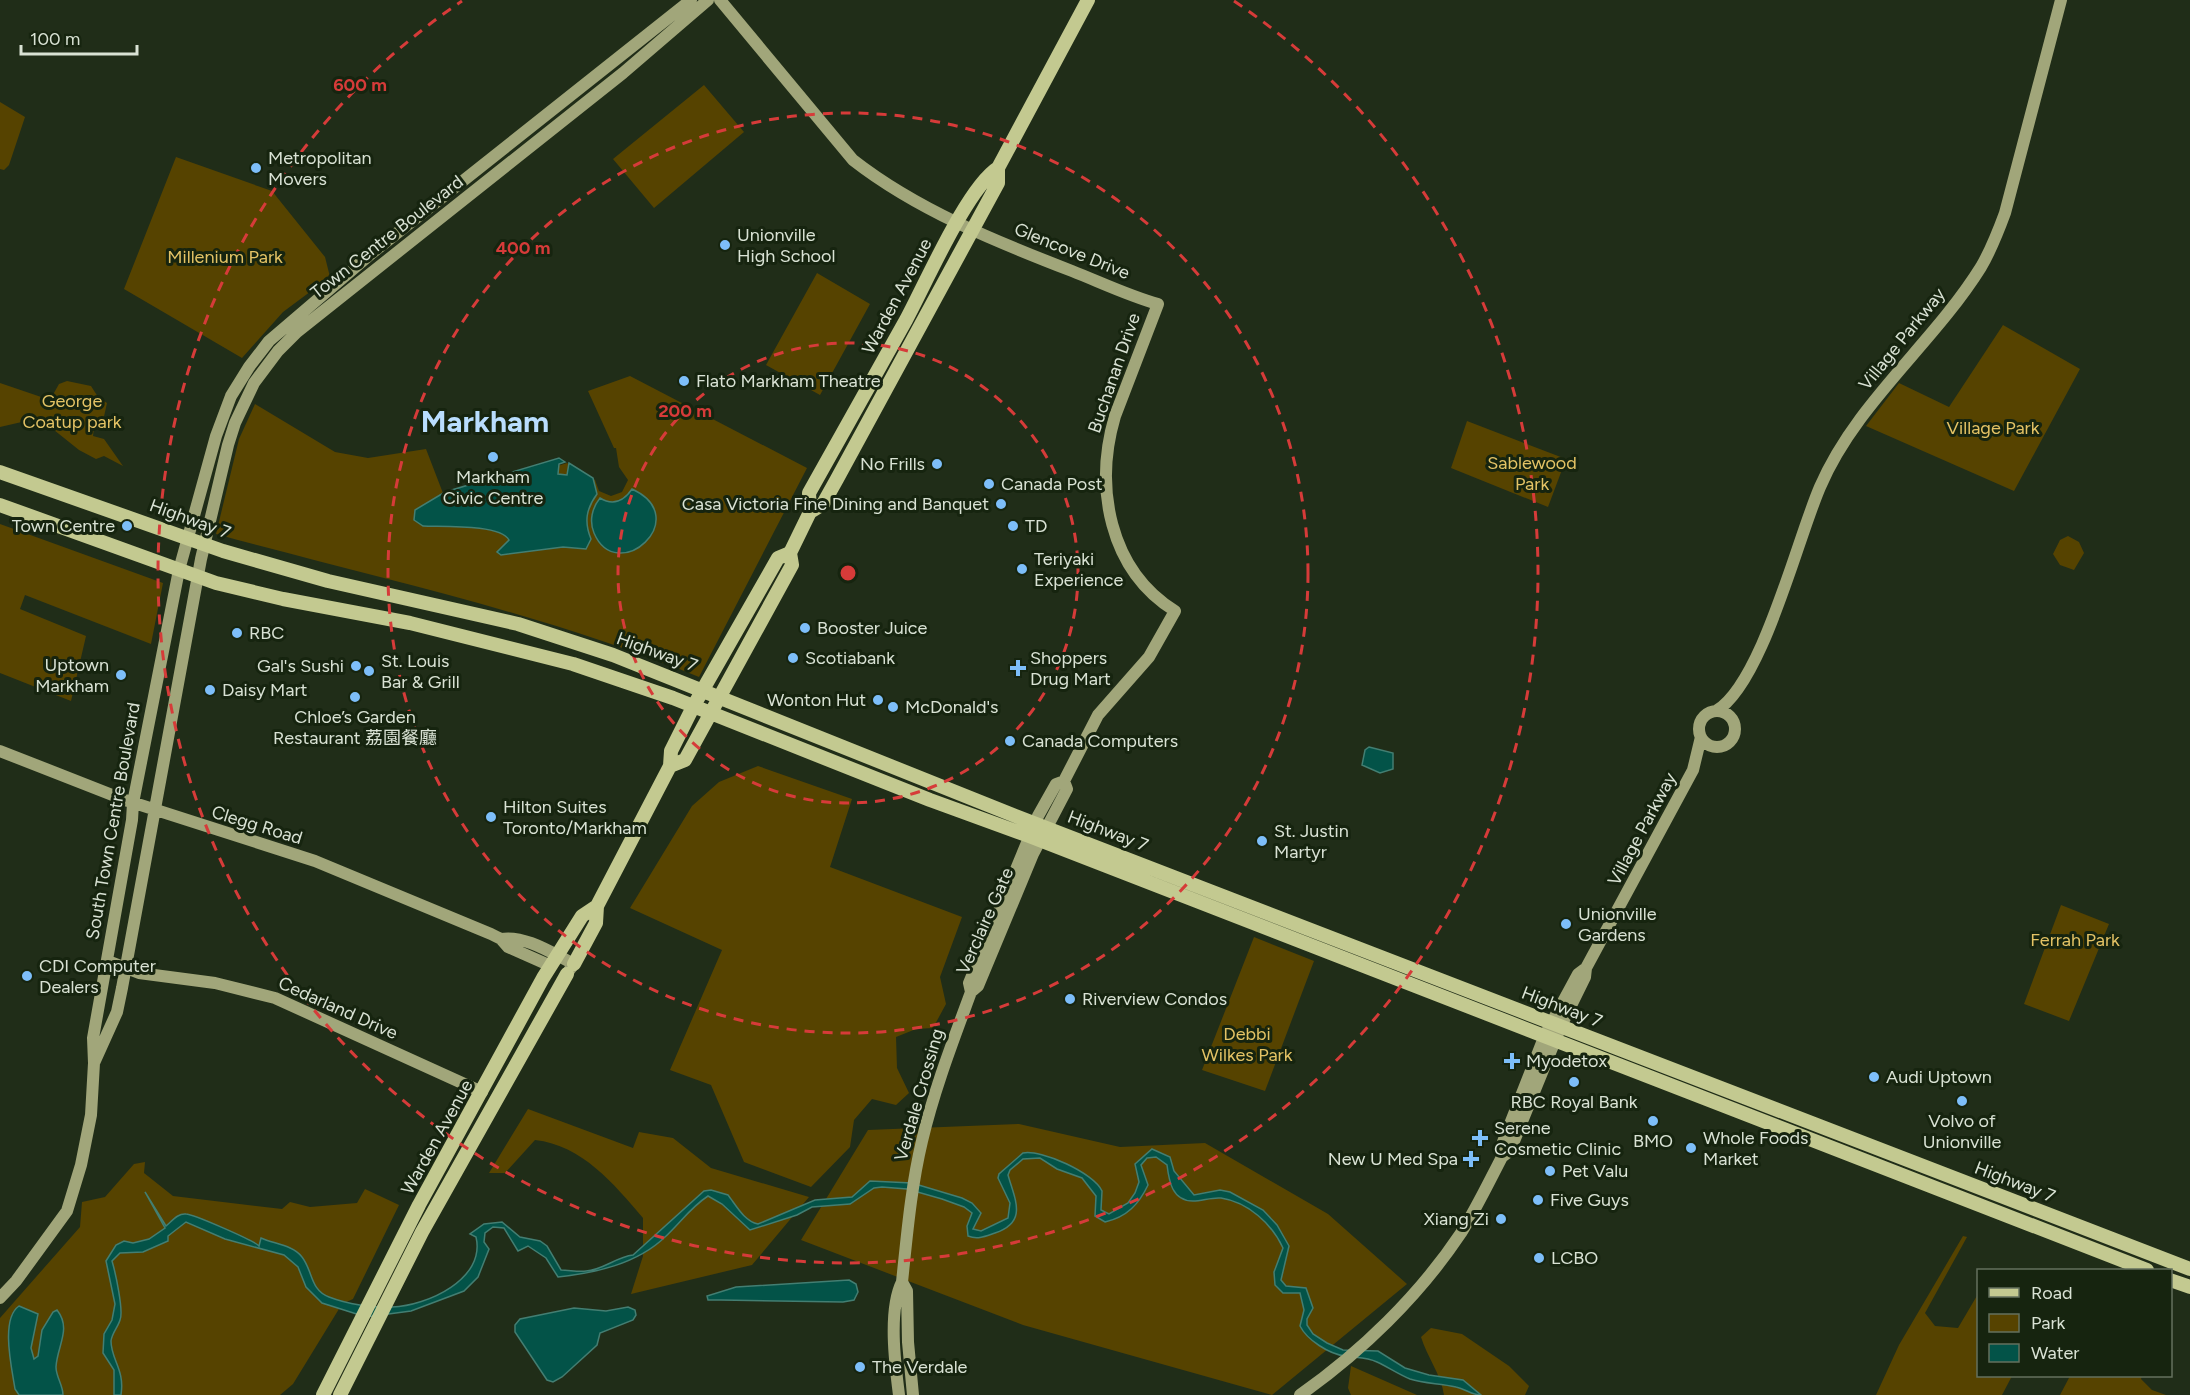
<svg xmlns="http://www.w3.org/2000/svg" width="2190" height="1395" viewBox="0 0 2190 1395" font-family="Figtree,'Noto Sans SC',sans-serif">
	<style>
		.green { fill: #564300 }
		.water { fill: #035348; stroke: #437e72; stroke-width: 1.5 }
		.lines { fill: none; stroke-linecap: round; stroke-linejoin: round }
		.secondary { stroke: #a1a67a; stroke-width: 12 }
		.primary { stroke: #c3c990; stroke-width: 14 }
		.ring { fill: none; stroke: #d63b39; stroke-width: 3; stroke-dasharray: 10 8 }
		.poi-dot { fill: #7dbef9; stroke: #16240f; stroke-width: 2 }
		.labels { text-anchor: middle; stroke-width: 6; stroke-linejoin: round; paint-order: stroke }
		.poi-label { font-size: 18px; fill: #d9e2d4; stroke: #16240f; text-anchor: start }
		.street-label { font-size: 18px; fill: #d9e2d4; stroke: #16240f }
		.park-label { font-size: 18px; fill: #e4c365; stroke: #16240f }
		.town-label { font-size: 30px; font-weight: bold; fill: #b9ddfe; stroke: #16240f }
		.centre { fill: #d63b39; stroke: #16240f; stroke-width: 3 }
		.ring-label { font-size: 18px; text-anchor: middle; font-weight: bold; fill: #d63b39; stroke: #16240f; stroke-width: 6; stroke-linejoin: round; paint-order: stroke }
	</style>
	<rect width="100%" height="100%" fill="#202d18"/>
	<path class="green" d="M 704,85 L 744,132 L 654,208 L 613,159 Z
		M 0,102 L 25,117 L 9,165 L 4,170 L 0,169 Z
		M 176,157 L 272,191 L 325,257 L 330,277 L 283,312 L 242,358 L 124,289 Z
		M 817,273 L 870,304 L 820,395 L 766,365 Z
		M 2003,325 L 2080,369 L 2014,491 L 1866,426 L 1899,383 L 1949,407 Z
		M 630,376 L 807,468 L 699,677 C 544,613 377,578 216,534 L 239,439 L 255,404 L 335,452 L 368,458 L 426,449 L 446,501 L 567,463 L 595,480 L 599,491 L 611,496 L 622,492 L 628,480 L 619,467 L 616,448 L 614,448 L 588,391 Z
		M 67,381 L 91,386 L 98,397 L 107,403 L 103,421 L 95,419 L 93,436 L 104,439 L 123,466 L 104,456 L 96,459 L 79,450 L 39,418 L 0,427 L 0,383 L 50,400 L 59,384 Z
		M 1467,421 L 1566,459 L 1548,507 L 1451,468 Z
		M 0,524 L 163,583 L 151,644 L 25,595 L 20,609 L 86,636 L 71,701 L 0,673 Z
		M 2068,536 L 2079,542 L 2084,553 L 2074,570 L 2060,565 L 2053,554 L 2060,540 Z
		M 758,766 L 852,799 L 830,867 L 962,917 L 940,977 L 946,1004 L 933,1028 L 916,1029 L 896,1037 L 897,1068 L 909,1093 L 896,1105 L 872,1099 L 854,1120 L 850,1147 L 811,1187 L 744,1162 L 711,1085 L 670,1070 L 722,950 L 630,908 L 692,806 L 719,782 Z
		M 2061,905 L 2109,924 L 2069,1021 L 2024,1004 Z
		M 1254,937 L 1314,961 L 1265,1091 L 1202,1070 Z
		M 528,1109 L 633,1148 L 639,1132 L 673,1138 L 711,1168 L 809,1197 L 752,1265 L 631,1294 L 643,1256 L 643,1218 C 614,1184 582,1145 535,1140 L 505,1173 L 489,1173 Z
		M 1019,1124 L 1120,1147 L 1205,1143 L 1328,1214 L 1407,1284 L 1272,1395 L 1023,1325 L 801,1240 L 868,1130 Z
		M 145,1162 L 144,1173 L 173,1196 L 282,1209 L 290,1202 L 310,1207 L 357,1203 L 365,1189 L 399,1205 L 353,1299 L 342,1304 L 293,1384 L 280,1395 L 0,1395 L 0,1318 L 80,1227 L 82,1202 L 105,1197 L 134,1164 Z
		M 1963,1236 L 1967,1237 L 1925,1313 L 1935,1326 L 1958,1328 L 1978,1294 L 1978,1376 L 2012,1376 L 2002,1395 L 1876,1395 L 1899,1345 Z
		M 1431,1328 L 1462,1334 L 1509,1366 L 1529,1386 L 1525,1395 L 1444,1395 C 1441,1374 1427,1357 1421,1337 Z
		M 1351,1366 L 1417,1395 L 1351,1395 L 1348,1388 Z
		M 2070,1376 L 2142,1376 L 2141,1379 L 2152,1390 L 2166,1395 L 2060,1395 Z"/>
	<path class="water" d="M 559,458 L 565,462 L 559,464 L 558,474 L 567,475 L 569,463 L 593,478 L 597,494 C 586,509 584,522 591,539 L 586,549 L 563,547 L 501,555 L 497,552 L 509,540 C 500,524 442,527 423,526 L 414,520 L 415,510 L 445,492 Z
		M 632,489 C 695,518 617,587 594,533 C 589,521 592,508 600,498 C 613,506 624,501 632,489 Z
		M 1369,747 L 1393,753 L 1393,769 L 1380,773 L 1362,765 L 1365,750 Z
		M 1152,1149 L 1170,1157 L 1174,1171 L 1194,1195 L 1220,1190 L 1230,1192 L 1263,1210 L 1277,1225 L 1289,1246 L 1281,1280 L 1286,1286 L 1306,1288 L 1313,1308 L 1307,1319 L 1307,1325 L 1313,1334 L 1327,1343 L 1343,1350 L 1378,1351 L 1405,1368 L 1429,1375 L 1463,1380 L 1481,1395 C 1471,1395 1466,1389 1456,1387 C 1440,1383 1425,1384 1410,1379 C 1398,1374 1388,1367 1377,1362 C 1366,1357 1356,1358 1345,1356 C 1329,1354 1307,1340 1300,1326 L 1304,1310 L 1300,1293 L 1283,1293 L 1275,1285 L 1274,1272 L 1283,1248 C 1272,1224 1248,1202 1221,1198 C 1212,1197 1202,1201 1193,1201 C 1172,1201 1169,1181 1167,1165 L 1156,1157 L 1147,1158 L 1141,1165 L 1148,1185 C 1139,1204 1127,1217 1105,1222 L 1095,1216 L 1096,1196 L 1082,1178 L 1057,1169 L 1040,1158 L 1023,1159 L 1010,1170 L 1008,1175 C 1015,1200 1028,1222 995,1233 C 986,1236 978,1240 968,1236 L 967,1226 L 972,1213 L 964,1207 L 942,1199 L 907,1189 L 882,1187 L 874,1188 L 850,1204 L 812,1207 L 797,1215 L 750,1230 L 722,1204 L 708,1196 C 691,1207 680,1223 665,1237 C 637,1264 595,1273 558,1277 L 546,1258 L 528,1246 L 518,1251 L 504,1228 L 493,1227 L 485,1233 L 484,1242 L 489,1249 L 478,1277 L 464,1291 L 411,1311 L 366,1317 L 322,1303 L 306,1287 L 298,1267 L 284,1255 L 225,1239 L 186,1222 L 168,1236 L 168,1241 L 143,1252 L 120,1253 L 112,1261 C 115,1271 124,1311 120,1320 C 118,1327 112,1333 111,1341 C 111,1360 125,1369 121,1395 L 114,1395 L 114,1370 L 103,1353 L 104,1334 L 112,1320 L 115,1304 L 106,1261 L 116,1245 L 124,1241 L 133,1243 L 149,1239 L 165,1228 L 145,1192 L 166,1226 C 172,1221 178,1213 186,1214 C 193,1214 255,1241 259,1246 L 261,1238 C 274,1244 293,1245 302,1257 C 313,1271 310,1290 329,1297 C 347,1304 372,1308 392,1307 C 427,1306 486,1279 476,1237 L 470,1234 L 484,1224 L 502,1222 L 520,1237 L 540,1241 L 547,1246 L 561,1270 C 569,1270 578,1272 586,1271 C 603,1270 616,1257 633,1255 L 704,1191 L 711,1190 L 728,1195 C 736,1205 744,1221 758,1224 L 815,1200 L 852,1197 L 870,1181 L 912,1183 L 962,1198 L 972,1203 L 981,1213 L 973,1229 L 981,1231 L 1008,1218 L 1010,1203 L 998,1178 L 999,1174 L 1023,1153 C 1041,1149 1094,1173 1102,1191 L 1101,1210 L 1109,1214 L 1128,1203 L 1135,1193 L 1139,1182 L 1135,1164 Z
		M 849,1280 L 856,1284 L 858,1292 L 854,1300 L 843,1302 L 721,1300 L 708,1300 L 707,1296 L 736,1287 Z
		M 19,1306 L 38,1314 L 31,1348 L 34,1359 L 38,1356 L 42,1330 L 53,1312 L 57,1310 C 72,1329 57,1346 56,1367 C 56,1377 63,1385 63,1395 L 19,1395 L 15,1389 C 12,1369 0,1319 19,1306 Z
		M 628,1307 L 635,1310 L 636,1315 L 633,1320 L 600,1333 L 597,1345 L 562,1377 L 553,1382 L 547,1380 L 515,1332 L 515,1325 L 520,1319 L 574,1308 L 606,1311 Z"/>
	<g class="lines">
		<path class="secondary" d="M 720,0 L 853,160 C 917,210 997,242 1072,271 C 1100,282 1129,296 1158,304 L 1115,416 C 1094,487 1109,570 1175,611 L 1149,657 L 1098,715 L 1064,781 L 1067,789 L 1033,854 L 978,986 L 971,992
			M 1716,711 C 1762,684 1797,540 1820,487 C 1856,403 1933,344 1981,267 C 1991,250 1998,232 2005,213 L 2061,0
			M1699 729a18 18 0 1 1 36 0a18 18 0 1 1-36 0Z
			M 0,751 L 125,800 L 315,861 L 491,934 L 501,939 L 508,947 L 551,966
			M 501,939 C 525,935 552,953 574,964 L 568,972
			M 108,961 L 139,973 L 215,983 L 275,998 L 482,1092
			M 94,1063 L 117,1012 L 122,988 L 201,559 L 228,445 L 235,423 L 254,383 L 278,351 L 297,332 L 623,73 L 708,0
			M 1502,1157 L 1501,1147 L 1545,1035 L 1578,974 L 1586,968
			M 902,1282 L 907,1291 L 908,1342 L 913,1395
			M 0,1298 L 16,1281 L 67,1211 L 81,1165 L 91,1115 L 94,1063 L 93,1038 L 132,820 L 133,803 L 179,570 L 216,436 L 231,396 L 249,367 L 269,341 L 372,253 L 691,0
			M 899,1395 C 895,1364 888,1310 902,1282 C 907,1235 911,1187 922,1141 C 934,1090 953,1041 971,992 L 969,983 L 1038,816 L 1056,784 L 1064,781
			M 1300,1395 C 1361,1352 1419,1296 1461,1233 C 1476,1209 1489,1182 1502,1157 L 1510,1151 L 1561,1026 L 1585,977 L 1586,968 L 1693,770 L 1701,737"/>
		<path class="primary" d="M 0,472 L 223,551 L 328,581 L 518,624 L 613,655 L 1018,817 L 2190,1269
			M 0,505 L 216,583 L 283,599 L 410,623 L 573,664 L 673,698 L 930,800 L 1029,836 L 2147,1270
			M 810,512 L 823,504 L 837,479 L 998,183 L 998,168
			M 670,766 L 685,760 L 792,565 L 790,553 L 810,512 L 809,493 C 841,435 874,378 906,320 C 926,283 967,188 998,168 L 1088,0
			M 574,964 L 596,923 L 597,906 L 670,766 L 671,751 L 693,707 L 778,558 L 790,553
			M 2170,1280 L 2190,1287
			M 323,1395 L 419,1205 L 543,978 L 582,916 L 597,906
			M 340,1395 L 422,1232 L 567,974"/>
	</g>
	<g class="ring">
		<circle cx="848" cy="573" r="230"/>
		<circle cx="848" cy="573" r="460"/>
		<path d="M1234 1A690 690 0 1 1 462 1"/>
	</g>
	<g class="poi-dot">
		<circle cx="256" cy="168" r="6"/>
		<circle cx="725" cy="245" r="6"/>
		<circle cx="684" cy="381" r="6"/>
		<circle cx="493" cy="457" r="6"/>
		<circle cx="937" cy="464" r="6"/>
		<circle cx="989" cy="484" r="6"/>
		<circle cx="1001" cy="504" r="6"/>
		<circle cx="127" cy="526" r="6"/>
		<circle cx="1013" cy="526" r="6"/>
		<circle cx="1022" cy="569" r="6"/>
		<circle cx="805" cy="628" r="6"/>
		<circle cx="237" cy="633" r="6"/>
		<circle cx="793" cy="658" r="6"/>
		<circle cx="356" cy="666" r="6"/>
		<path d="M1015 659h6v6h6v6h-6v6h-6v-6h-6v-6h6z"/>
		<circle cx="369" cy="671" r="6"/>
		<circle cx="121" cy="675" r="6"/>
		<circle cx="210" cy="690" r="6"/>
		<circle cx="355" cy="697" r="6"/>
		<circle cx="878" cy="700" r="6"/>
		<circle cx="893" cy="707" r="6"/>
		<circle cx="1010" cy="741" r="6"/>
		<circle cx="491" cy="817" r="6"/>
		<circle cx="1262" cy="841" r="6"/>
		<circle cx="1566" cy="924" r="6"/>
		<circle cx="27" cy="976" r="6"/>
		<circle cx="1070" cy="999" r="6"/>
		<path d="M1509 1052h6v6h6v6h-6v6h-6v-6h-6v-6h6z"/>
		<circle cx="1874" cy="1077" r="6"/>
		<circle cx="1574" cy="1082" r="6"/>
		<circle cx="1962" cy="1101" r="6"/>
		<circle cx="1653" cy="1121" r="6"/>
		<path d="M1477 1129h6v6h6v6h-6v6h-6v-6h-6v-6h6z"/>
		<circle cx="1691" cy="1148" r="6"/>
		<path d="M1468 1150h6v6h6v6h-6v6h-6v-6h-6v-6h6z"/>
		<circle cx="1550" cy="1171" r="6"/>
		<circle cx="1538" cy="1200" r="6"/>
		<circle cx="1501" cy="1219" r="6"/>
		<circle cx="1539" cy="1258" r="6"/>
		<circle cx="860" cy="1367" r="6"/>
	</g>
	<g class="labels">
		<g class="poi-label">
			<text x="268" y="164">Metropolitan<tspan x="268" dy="21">Movers</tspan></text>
			<text x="737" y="241">Unionville<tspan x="737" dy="21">High School</tspan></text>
			<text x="696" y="387">Flato Markham Theatre</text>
			<text x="925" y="470" text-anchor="end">No Frills</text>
			<text x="493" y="483" text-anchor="middle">Markham<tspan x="493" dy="21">Civic Centre</tspan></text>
			<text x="1001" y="490">Canada Post</text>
			<text x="989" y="510" text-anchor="end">Casa Victoria Fine Dining and Banquet</text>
			<text x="115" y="532" text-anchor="end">Town Centre</text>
			<text x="1025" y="532">TD</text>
			<text x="1034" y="565">Teriyaki<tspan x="1034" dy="21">Experience</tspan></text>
			<text x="817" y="634">Booster Juice</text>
			<text x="249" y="639">RBC</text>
			<text x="805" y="664">Scotiabank</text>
			<text x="1030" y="664">Shoppers<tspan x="1030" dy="21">Drug Mart</tspan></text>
			<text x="381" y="667">St. Louis<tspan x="381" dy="21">Bar &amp; Grill</tspan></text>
			<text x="109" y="671" text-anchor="end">Uptown<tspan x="109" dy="21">Markham</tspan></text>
			<text x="344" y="672" text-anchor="end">Gal's Sushi</text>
			<text x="222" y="696">Daisy Mart</text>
			<text x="866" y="706" text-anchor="end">Wonton Hut</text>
			<text x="905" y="713">McDonald's</text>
			<text x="355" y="723" text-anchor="middle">Chloe’s Garden<tspan x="355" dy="21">Restaurant 荔園餐廳</tspan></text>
			<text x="1022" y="747">Canada Computers</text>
			<text x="503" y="813">Hilton Suites<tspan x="503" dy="21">Toronto/Markham</tspan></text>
			<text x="1274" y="837">St. Justin<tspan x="1274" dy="21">Martyr</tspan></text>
			<text x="1578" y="920">Unionville<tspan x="1578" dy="21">Gardens</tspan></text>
			<text x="39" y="972">CDI Computer<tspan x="39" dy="21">Dealers</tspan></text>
			<text x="1082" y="1005">Riverview Condos</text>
			<text x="1526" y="1067">Myodetox</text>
			<text x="1886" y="1083">Audi Uptown</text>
			<text x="1574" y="1108" text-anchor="middle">RBC Royal Bank</text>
			<text x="1962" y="1127" text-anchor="middle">Volvo of<tspan x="1962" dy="21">Unionville</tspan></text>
			<text x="1494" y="1134">Serene<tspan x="1494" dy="21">Cosmetic Clinic</tspan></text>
			<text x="1703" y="1144">Whole Foods<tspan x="1703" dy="21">Market</tspan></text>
			<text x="1653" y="1147" text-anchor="middle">BMO</text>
			<text x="1458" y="1165" text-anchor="end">New U Med Spa</text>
			<text x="1562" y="1177">Pet Valu</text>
			<text x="1550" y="1206">Five Guys</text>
			<text x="1489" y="1225" text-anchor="end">Xiang Zi</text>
			<text x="1551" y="1264">LCBO</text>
			<text x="872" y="1373">The Verdale</text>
		</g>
		<g class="street-label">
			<text transform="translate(387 237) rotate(-38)" y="6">Town Centre Boulevard</text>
			<text transform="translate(1072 251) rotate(22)" y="6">Glencove Drive</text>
			<text transform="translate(897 296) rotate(-62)" y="6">Warden Avenue</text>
			<text transform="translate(1902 339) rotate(-51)" y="6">Village Parkway</text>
			<text transform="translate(1114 373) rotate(-71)" y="6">Buchanan Drive</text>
			<text transform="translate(190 519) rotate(20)" y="6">Highway 7</text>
			<text transform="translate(657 652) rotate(20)" y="6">Highway 7</text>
			<text transform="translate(113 821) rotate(-80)" y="6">South Town Centre Boulevard</text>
			<text transform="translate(257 825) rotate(17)" y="6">Clegg Road</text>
			<text transform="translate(1642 829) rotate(-62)" y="6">Village Parkway</text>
			<text transform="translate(1108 831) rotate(21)" y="6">Highway 7</text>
			<text transform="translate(985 921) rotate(-66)" y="6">Verclaire Gate</text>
			<text transform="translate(1562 1007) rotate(21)" y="6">Highway 7</text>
			<text transform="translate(338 1008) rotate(24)" y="6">Cedarland Drive</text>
			<text transform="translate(919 1095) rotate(-74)" y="6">Verdale Crossing</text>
			<text transform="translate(437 1137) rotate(-61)" y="6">Warden Avenue</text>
			<text transform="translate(2015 1182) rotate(21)" y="6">Highway 7</text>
		</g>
		<g class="park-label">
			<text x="225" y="263">Millenium Park</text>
			<text x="72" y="407">George<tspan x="72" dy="21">Coatup park</tspan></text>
			<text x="1993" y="434">Village Park</text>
			<text x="1532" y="469">Sablewood<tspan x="1532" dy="21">Park</tspan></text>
			<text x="2075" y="946">Ferrah Park</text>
			<text x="1247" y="1040">Debbi<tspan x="1247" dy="21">Wilkes Park</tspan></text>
		</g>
		<g class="town-label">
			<text x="485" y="432">Markham</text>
		</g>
	</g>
	<circle cx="848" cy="573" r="9" class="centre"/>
	<g class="ring-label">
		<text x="360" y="91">600 m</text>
		<text x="523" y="254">400 m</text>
		<text x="685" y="417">200 m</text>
	</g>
	<rect x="1977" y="1269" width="195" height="108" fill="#16240f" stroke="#64705e" stroke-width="1.5"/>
	<rect x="1989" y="1288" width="30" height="9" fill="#c3c990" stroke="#64705e" stroke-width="1.5"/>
	<text x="2031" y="1299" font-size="18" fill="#d9e2d4">Road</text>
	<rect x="1989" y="1314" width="30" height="18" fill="#564300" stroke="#64705e" stroke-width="1.5"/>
	<text x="2031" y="1329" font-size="18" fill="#d9e2d4">Park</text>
	<rect x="1989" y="1344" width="30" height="18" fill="#035348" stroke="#64705e" stroke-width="1.5"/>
	<text x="2031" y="1359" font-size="18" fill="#d9e2d4">Water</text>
	<path d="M21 45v9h116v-9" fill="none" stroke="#d9e2d4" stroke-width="3"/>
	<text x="30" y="45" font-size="18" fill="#d9e2d4" stroke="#16240f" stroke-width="4.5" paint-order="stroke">100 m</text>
</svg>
